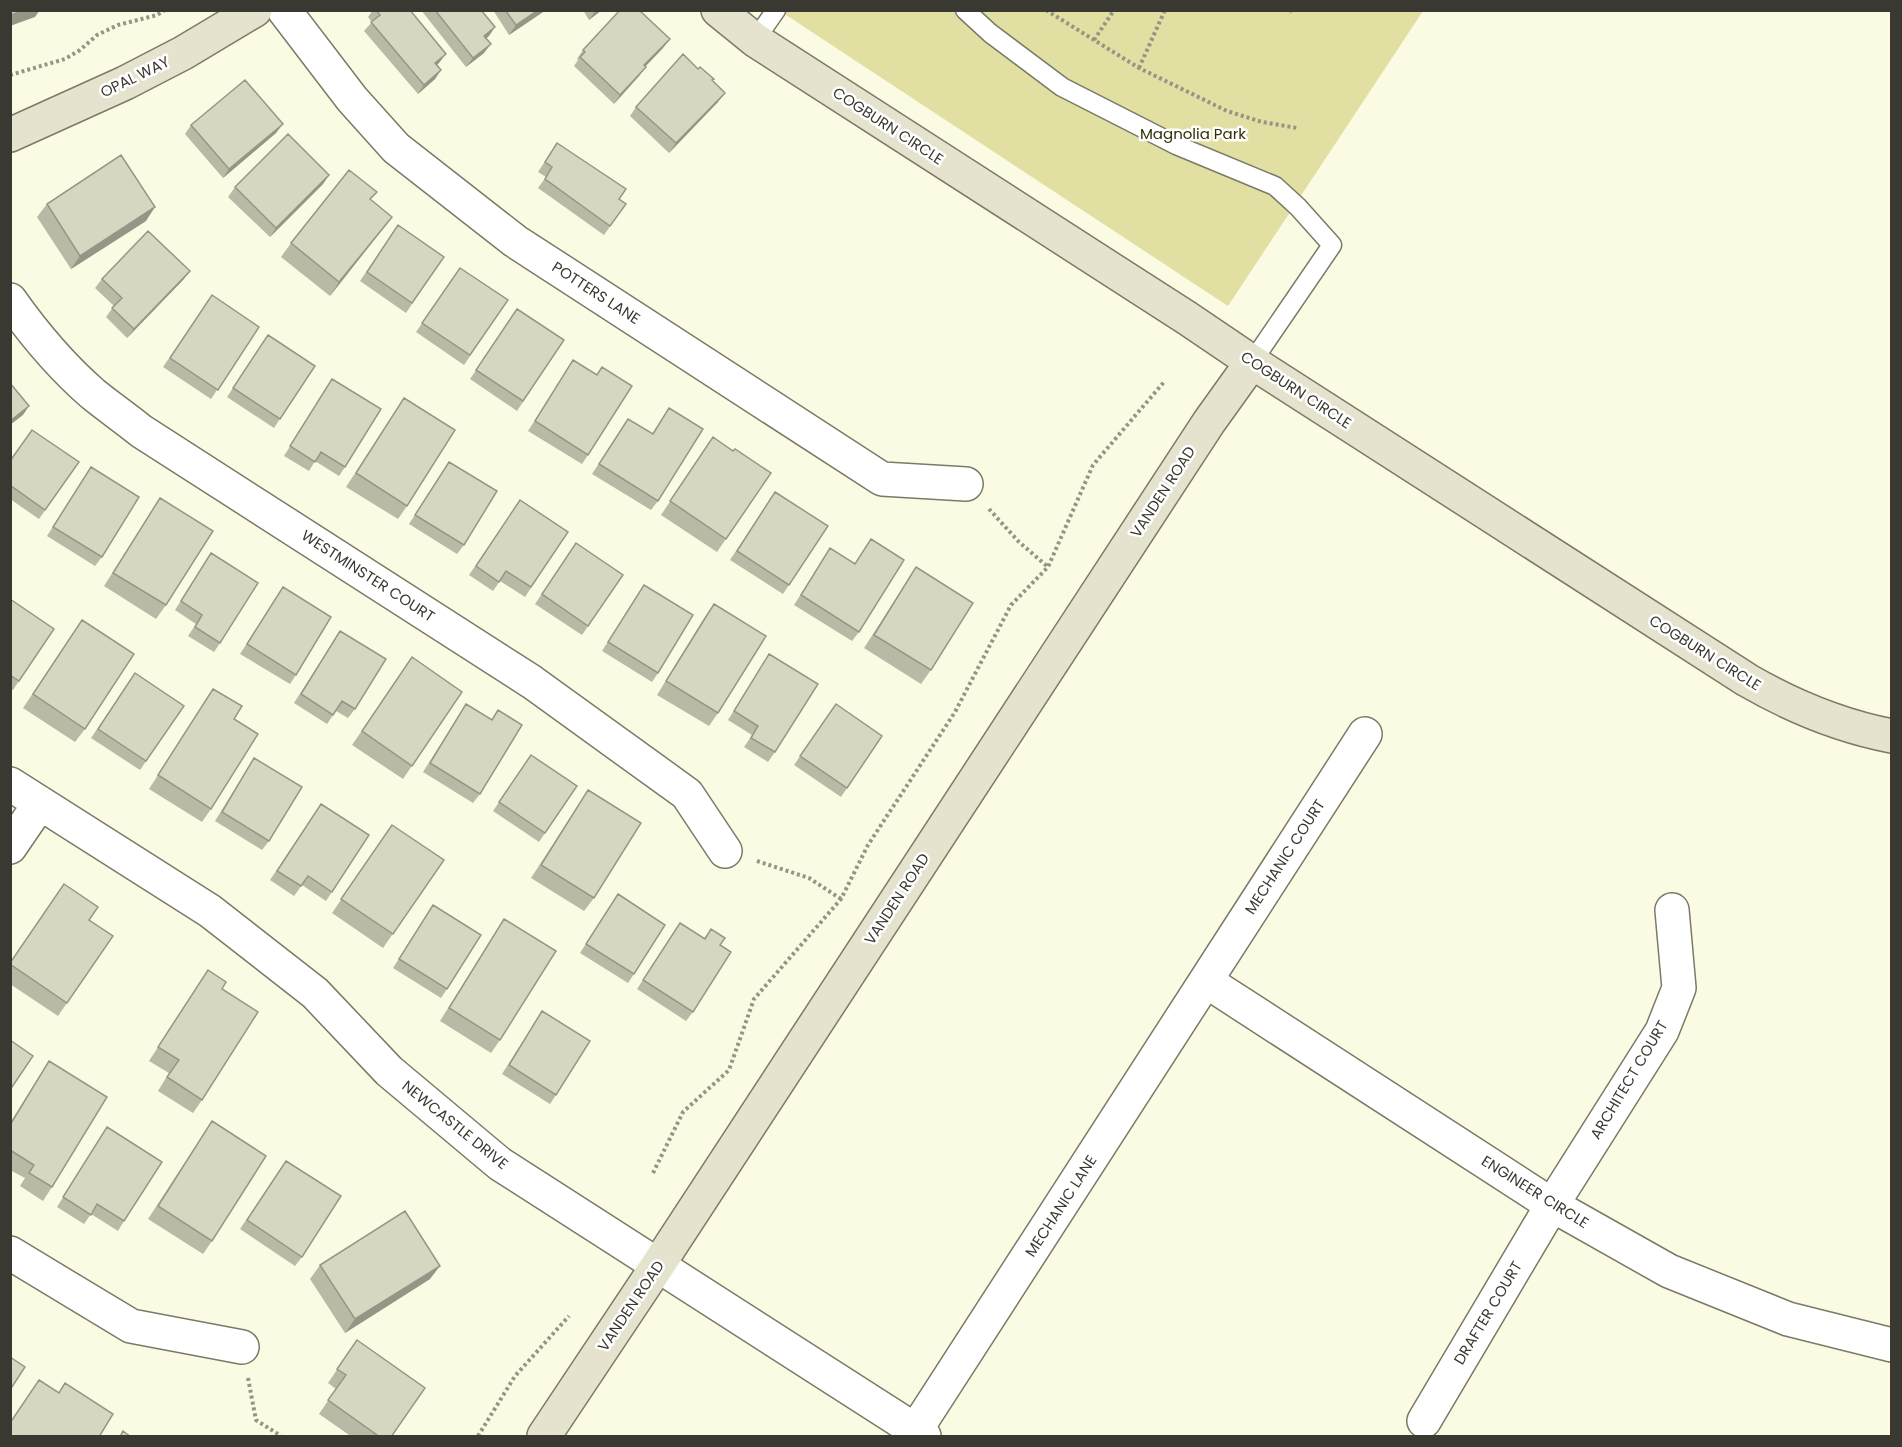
<svg xmlns="http://www.w3.org/2000/svg" width="1902" height="1447" viewBox="0 0 1902 1447" font-family="Poppins,sans-serif">
	<style>
		.green { fill: #e1dfa1 }
		.lines { fill: none; stroke-linecap: round; stroke-linejoin: round }
		.lane-casing { stroke: #7a7a66; stroke-width: 21 }
		.street-casing { stroke: #7a7a66; stroke-width: 36 }
		.secondary-casing { stroke: #7a7a66; stroke-width: 36 }
		.path { stroke: #959586; stroke-width: 4; stroke-dasharray: 3 3; stroke-linecap: butt }
		.lane { stroke: #fff; stroke-width: 18 }
		.street { stroke: #fff; stroke-width: 33 }
		.secondary { stroke: #e5e3cd; stroke-width: 33 }
		.wall { fill: #b9b9a6 }
		.shaded-wall { fill: #969687 }
		.building { fill: #d7d7c1; stroke: #969687; stroke-width: 1.5 }
		.labels { text-anchor: middle; stroke-width: 5; stroke-linejoin: round; paint-order: stroke }
		.street-label { font-size: 15px; fill: #3a3931; stroke: #fff }
		.park-label { font-size: 15px; fill: #312f03; stroke: #fff }
	</style>
	<rect width="100%" height="100%" fill="#fbfbe4"/>
	<path class="green" d="M 780,11 L 1423,11 L 1228,306 Z"/>
	<g class="lines">
		<defs>
			<path id="lane" d="M 965,10 L 990,33 L 1062,87 L 1176,145 L 1275,186 L 1298,207 L 1332,245 L 1252,362
				M 755,40 L 776,10"/>
			<path id="street" d="M 284,10 L 352,99 L 396,148 L 515,241 L 882,479 L 966,484
				M 10,300 C 34,334 62,367 93,394 C 109,407 125,418 141,431 L 532,682 L 687,794 L 725,851
				M 10,784 L 210,911 L 315,993 L 389,1071 L 500,1164 L 924,1436
				M 10,847 L 40,803
				M 1206,981 L 1552,1205 L 1669,1271 L 1788,1319 L 1892,1345
				M 10,1253 L 131,1326 L 242,1347
				M 1424,1421 L 1552,1205 L 1662,1031 L 1679,988 L 1672,910
				M 915,1431 L 1365,734"/>
			<path id="secondary" d="M 718,10 L 755,40 L 1187,318 L 1252,362 L 1747,680 C 1792,706 1840,726 1892,736
				M 10,135 L 125,83 L 183,53 L 255,10
				M 544,1436 L 658,1265 L 1209,422 L 1252,362"/>
		</defs>
		<use href="#lane" class="lane-casing"/>
		<use href="#street" class="street-casing"/>
		<use href="#secondary" class="secondary-casing"/>
		<path class="path" d="M 1046,10 L 1139,68 L 1227,111 L 1262,122 L 1297,128
			M 1094,40 L 1114,10
			M 1139,68 L 1165,10
			M 10,75 L 65,59 L 80,50 L 97,35 L 118,25 L 157,15 L 165,10
			M 989,509 L 1019,542 L 1048,567
			M 757,861 L 809,878 L 841,899
			M 653,1173 L 683,1112 L 729,1070 L 754,999 L 841,899 L 868,845 L 955,712 L 1011,605 L 1048,567 L 1093,465 L 1164,382
			M 248,1378 L 256,1420 L 281,1436
			M 478,1436 L 515,1376 L 569,1316"/>
		<use href="#lane" class="lane"/>
		<use href="#street" class="street"/>
		<use href="#secondary" class="secondary"/>
	</g>
	<path class="wall" d="M 373,10 L 410,10 L 439,63 L 437,65 L 441,70 L 435,79 L 418,94 L 364,31 L 372,22 L 368,17 Z
		M 421,10 L 481,10 L 495,27 L 486,38 L 484,53 L 466,67 Z
		M 493,10 L 546,10 L 509,35 Z
		M 583,10 L 602,10 L 589,20 Z
		M 1286,10 L 1293,10 L 1291,14 Z
		M 663,48 L 645,67 L 639,76 L 614,104 L 574,66 L 578,60 L 577,59 L 583,50 Z
		M 698,69 L 712,81 L 718,102 L 669,153 L 630,116 L 636,107 Z
		M 191,125 L 276,133 L 223,178 L 185,134 Z
		M 557,143 L 619,199 L 626,204 L 604,235 L 538,188 L 546,177 L 538,172 Z
		M 329,175 L 323,184 L 270,237 L 228,197 L 235,187 Z
		M 371,200 L 392,217 L 382,230 L 330,296 L 281,257 L 291,243 Z
		M 47,204 L 146,221 L 71,269 L 37,217 Z
		M 398,225 L 444,257 L 406,313 L 360,281 Z
		M 460,268 L 508,300 L 464,365 L 416,332 Z
		M 190,271 L 183,280 L 127,338 L 106,317 L 114,306 L 95,288 L 102,279 Z
		M 212,295 L 259,327 L 211,399 L 163,367 Z
		M 517,309 L 564,340 L 517,411 L 470,379 Z
		M 268,335 L 315,366 L 274,428 L 227,397 Z
		M 573,360 L 597,375 L 588,455 L 582,464 L 528,431 Z
		M 332,379 L 345,467 L 339,476 L 315,461 L 309,471 L 284,456 Z
		M 404,398 L 407,506 L 398,519 L 346,487 Z
		M 669,408 L 658,501 L 651,510 L 592,474 L 628,419 L 652,434 Z
		M 713,437 L 733,451 L 771,473 L 717,552 L 661,515 Z
		M 10,461 L 79,462 L 39,519 L 10,499 Z
		M 449,462 L 464,545 L 457,554 L 409,524 Z
		M 91,467 L 102,557 L 95,566 L 47,536 Z
		M 775,492 L 828,526 L 783,594 L 730,560 Z
		M 160,498 L 166,605 L 156,619 L 104,586 Z
		M 520,500 L 568,532 L 525,597 L 500,581 L 493,591 L 469,575 Z
		M 871,539 L 859,632 L 852,641 L 794,605 L 830,548 L 855,564 Z
		M 576,543 L 623,575 L 582,635 L 535,604 Z
		M 211,553 L 220,643 L 214,652 L 188,636 L 196,624 L 175,610 Z
		M 916,567 L 931,670 L 921,684 L 864,648 Z
		M 644,585 L 658,673 L 652,682 L 602,651 Z
		M 283,587 L 296,675 L 290,684 L 240,654 Z
		M 10,599 L 54,629 L 13,690 L 10,689 Z
		M 714,604 L 718,713 L 709,726 L 657,695 L 704,618 Z
		M 340,631 L 355,709 L 348,718 L 336,711 L 327,724 L 294,703 Z
		M 73,633 L 85,729 L 75,742 L 23,708 Z
		M 769,654 L 775,752 L 768,762 L 744,747 L 752,735 L 728,720 Z
		M 412,657 L 462,692 L 403,779 L 352,745 Z
		M 135,673 L 184,706 L 140,770 L 91,738 Z
		M 213,689 L 234,719 L 211,809 L 202,822 L 149,789 Z
		M 466,704 L 480,794 L 473,803 L 423,772 Z
		M 836,704 L 882,736 L 841,797 L 794,765 Z
		M 531,755 L 577,786 L 539,842 L 493,811 Z
		M 254,758 L 269,841 L 262,850 L 215,821 Z
		M 588,790 L 594,898 L 584,911 L 531,878 Z
		M 321,804 L 369,835 L 326,901 L 302,885 L 294,896 L 270,880 Z
		M 392,825 L 444,860 L 383,948 L 332,913 Z
		M 618,894 L 634,974 L 628,983 L 580,953 Z
		M 433,905 L 447,989 L 441,998 L 393,968 Z
		M 504,919 L 500,1040 L 491,1053 L 440,1021 Z
		M 89,920 L 113,936 L 58,1016 L 10,984 L 10,962 Z
		M 711,929 L 720,945 L 693,1012 L 686,1021 L 637,989 L 674,932 L 704,938 Z
		M 208,970 L 202,1100 L 193,1113 L 158,1091 L 169,1073 L 149,1061 Z
		M 542,1011 L 556,1095 L 550,1104 L 502,1074 Z
		M 49,1061 L 52,1187 L 43,1201 L 20,1186 L 25,1178 L 10,1170 L 10,1123 L 40,1075 Z
		M 212,1121 L 212,1241 L 203,1254 L 148,1219 Z
		M 107,1127 L 124,1221 L 118,1231 L 91,1214 L 84,1224 L 57,1207 Z
		M 286,1161 L 302,1257 L 295,1266 L 240,1229 Z
		M 320,1265 L 430,1279 L 345,1333 L 310,1279 Z
		M 357,1340 L 391,1437 L 352,1437 L 319,1414 L 336,1389 L 328,1383 Z"/>
	<path class="shaded-wall" d="M 25,10 L 40,10 L 35,17 L 10,26 L 10,15 Z
		M 538,10 L 546,10 L 509,35 L 516,25 Z
		M 596,10 L 602,10 L 589,20 Z
		M 495,27 L 489,36 L 478,46 L 484,36 Z
		M 670,39 L 663,48 L 638,74 L 644,65 Z
		M 491,44 L 484,53 L 466,67 L 473,58 Z
		M 446,54 L 439,63 L 429,72 L 435,63 Z
		M 646,67 L 639,76 L 614,104 L 620,95 Z
		M 441,70 L 435,79 L 418,94 L 424,85 Z
		M 725,93 L 718,102 L 669,153 L 676,143 Z
		M 283,124 L 276,133 L 223,178 L 229,169 Z
		M 329,175 L 323,184 L 270,237 L 276,228 Z
		M 155,207 L 146,221 L 71,269 L 80,256 Z
		M 392,217 L 382,230 L 330,296 L 339,282 Z
		M 190,271 L 183,280 L 127,338 L 134,329 Z
		M 29,406 L 23,415 L 10,425 L 10,421 Z
		M 440,1266 L 430,1279 L 345,1333 L 355,1319 Z"/>
	<path class="building" d="M 10,10 L 25,10 L 10,15 Z
		M 376,10 L 410,10 L 446,54 L 435,63 L 441,70 L 424,85 L 371,22 L 380,15 Z
		M 435,10 L 481,10 L 495,27 L 484,36 L 491,44 L 473,58 Z
		M 505,10 L 538,10 L 516,25 Z
		M 620,10 L 639,10 L 670,39 L 644,65 L 646,67 L 620,95 L 580,57 L 585,52 L 583,50 Z
		M 683,54 L 698,69 L 700,67 L 714,79 L 712,80 L 725,93 L 676,143 L 636,107 Z
		M 245,80 L 283,124 L 229,169 L 191,125 Z
		M 288,134 L 329,175 L 276,228 L 235,187 Z
		M 557,143 L 626,189 L 619,199 L 626,204 L 610,226 L 545,179 L 552,167 L 545,162 Z
		M 121,155 L 155,207 L 80,256 L 47,204 Z
		M 349,170 L 377,192 L 370,199 L 392,217 L 339,282 L 291,243 Z
		M 398,225 L 444,257 L 412,303 L 367,272 Z
		M 148,231 L 190,271 L 134,329 L 112,308 L 122,298 L 102,279 Z
		M 460,268 L 508,300 L 470,355 L 422,323 Z
		M 212,295 L 259,327 L 218,390 L 170,358 Z
		M 517,309 L 564,340 L 523,401 L 476,370 Z
		M 268,335 L 315,366 L 280,419 L 233,388 Z
		M 573,360 L 597,375 L 602,367 L 632,386 L 588,455 L 535,421 Z
		M 332,379 L 381,409 L 345,467 L 321,452 L 315,462 L 290,446 Z
		M 10,383 L 29,406 L 10,421 Z
		M 404,398 L 455,430 L 407,506 L 356,473 Z
		M 669,408 L 703,429 L 658,501 L 599,464 L 628,419 L 653,434 Z
		M 32,430 L 79,462 L 45,510 L 10,485 L 10,461 Z
		M 713,437 L 733,451 L 735,449 L 771,473 L 726,539 L 670,501 Z
		M 449,462 L 497,491 L 464,545 L 415,515 Z
		M 91,467 L 139,497 L 102,557 L 53,527 Z
		M 775,492 L 828,526 L 789,585 L 737,551 Z
		M 160,498 L 213,531 L 166,605 L 113,573 Z
		M 520,500 L 568,532 L 531,587 L 506,571 L 499,582 L 476,566 Z
		M 871,539 L 904,560 L 859,632 L 801,595 L 830,548 L 855,564 Z
		M 576,543 L 623,575 L 588,626 L 542,594 Z
		M 211,553 L 258,583 L 220,643 L 195,627 L 202,615 L 181,601 Z
		M 916,567 L 973,603 L 931,670 L 874,635 Z
		M 644,585 L 693,615 L 658,673 L 608,642 Z
		M 283,587 L 331,617 L 296,675 L 247,644 Z
		M 10,599 L 54,629 L 19,681 L 10,675 Z
		M 714,604 L 766,636 L 718,713 L 666,681 Z
		M 82,620 L 134,654 L 85,729 L 33,694 Z
		M 340,631 L 386,659 L 355,709 L 342,701 L 333,715 L 301,694 Z
		M 769,654 L 818,684 L 775,752 L 751,738 L 758,726 L 734,711 Z
		M 412,657 L 462,692 L 412,766 L 362,731 Z
		M 135,673 L 184,706 L 146,761 L 98,729 Z
		M 213,689 L 242,706 L 234,719 L 258,734 L 211,809 L 158,775 Z
		M 466,704 L 492,720 L 498,710 L 522,725 L 480,794 L 430,763 Z
		M 836,704 L 882,736 L 847,788 L 800,756 Z
		M 531,755 L 577,786 L 545,833 L 499,802 Z
		M 254,758 L 302,787 L 269,841 L 222,812 Z
		M 588,790 L 641,823 L 594,898 L 541,865 Z
		M 321,804 L 369,835 L 332,892 L 308,876 L 301,886 L 277,871 Z
		M 392,825 L 444,860 L 393,934 L 341,899 Z
		M 64,884 L 98,907 L 89,920 L 113,936 L 67,1003 L 10,964 L 10,963 Z
		M 618,894 L 665,925 L 634,974 L 586,944 Z
		M 433,905 L 481,935 L 447,989 L 399,959 Z
		M 504,919 L 556,951 L 500,1040 L 449,1008 Z
		M 680,923 L 705,939 L 711,929 L 725,938 L 720,945 L 731,952 L 693,1012 L 643,980 Z
		M 208,970 L 226,982 L 222,989 L 258,1012 L 202,1100 L 167,1077 L 179,1060 L 158,1047 Z
		M 542,1011 L 590,1041 L 556,1095 L 509,1065 Z
		M 10,1040 L 33,1056 L 10,1090 Z
		M 49,1061 L 107,1097 L 52,1187 L 29,1173 L 34,1165 L 10,1150 L 10,1125 Z
		M 212,1121 L 266,1156 L 212,1241 L 158,1206 Z
		M 107,1127 L 162,1162 L 124,1221 L 97,1204 L 91,1215 L 63,1197 Z
		M 286,1161 L 341,1196 L 302,1257 L 247,1220 Z
		M 405,1211 L 440,1266 L 355,1319 L 320,1265 Z
		M 357,1340 L 425,1388 L 391,1437 L 380,1437 L 328,1400 L 346,1375 L 337,1369 Z
		M 10,1357 L 25,1367 L 10,1390 Z
		M 39,1380 L 59,1393 L 65,1383 L 113,1414 L 99,1437 L 10,1437 L 10,1423 Z
		M 123,1431 L 131,1437 L 120,1437 Z"/>
	<g class="labels">
		<g class="street-label">
			<text transform="translate(135 77) rotate(-26)" y="5">OPAL WAY</text>
			<text transform="translate(888 126) rotate(33)" y="5">COGBURN CIRCLE</text>
			<text transform="translate(596 293) rotate(33)" y="5">POTTERS LANE</text>
			<text transform="translate(1296 390) rotate(33)" y="5">COGBURN CIRCLE</text>
			<text transform="translate(1163 492) rotate(-57)" y="5">VANDEN ROAD</text>
			<text transform="translate(368 576) rotate(33)" y="5">WESTMINSTER COURT</text>
			<text transform="translate(1705 653) rotate(32)" y="5">COGBURN CIRCLE</text>
			<text transform="translate(1285 857) rotate(-57)" y="5">MECHANIC COURT</text>
			<text transform="translate(897 899) rotate(-57)" y="5">VANDEN ROAD</text>
			<text transform="translate(1629 1080) rotate(-59)" y="5">ARCHITECT COURT</text>
			<text transform="translate(455 1125) rotate(39)" y="5">NEWCASTLE DRIVE</text>
			<text transform="translate(1535 1192) rotate(32)" y="5">ENGINEER CIRCLE</text>
			<text transform="translate(1061 1206) rotate(-57)" y="5">MECHANIC LANE</text>
			<text transform="translate(631 1306) rotate(-56)" y="5">VANDEN ROAD</text>
			<text transform="translate(1488 1313) rotate(-59)" y="5">DRAFTER COURT</text>
		</g>
		<g class="park-label">
			<text x="1193" y="139">Magnolia Park</text>
		</g>
	</g>
	<rect width="1902" height="1447" fill="none" stroke="#3a3931" stroke-width="24"/>
</svg>
